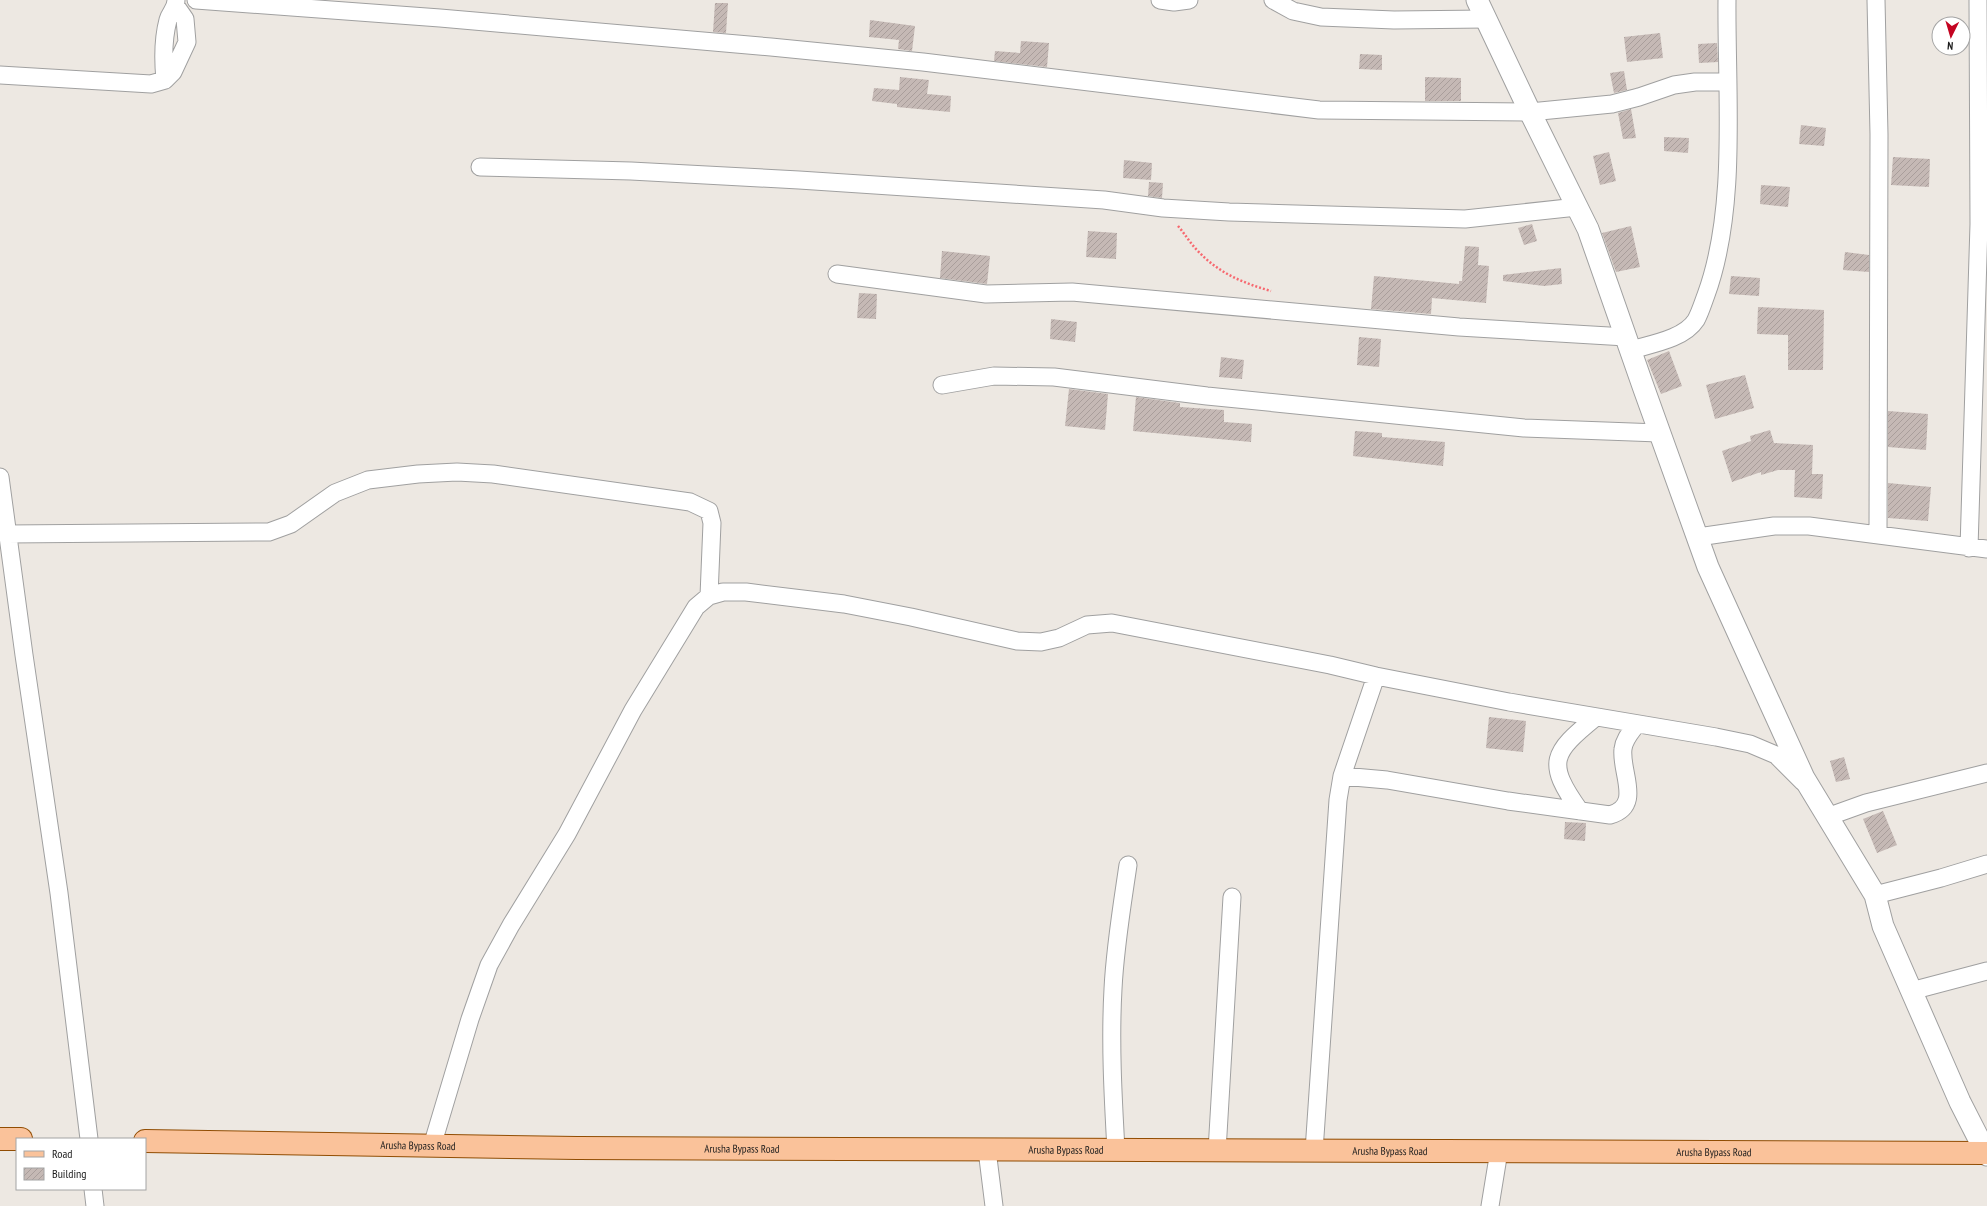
<svg xmlns="http://www.w3.org/2000/svg" width="1987" height="1206" viewBox="0 0 1987 1206" font-family="'PT Sans Narrow',sans-serif">
	<style>
		.building { fill: url(#building-hatch) }
		.lines { fill: none; stroke-linecap: round; stroke-linejoin: round }
		.minor-casing { stroke: #a0a0a0; stroke-width: 19 }
		.tertiary-casing { stroke: #a0a0a0; stroke-width: 23 }
		.primary-casing { stroke: #914d03; stroke-width: 24 }
		.path { stroke: #f76970; stroke-width: 2.5; stroke-dasharray: 2 2; stroke-linecap: butt }
		.minor { stroke: #fff; stroke-width: 17 }
		.tertiary { stroke: #fff; stroke-width: 21 }
		.primary { stroke: #fac29a; stroke-width: 22 }
		.labels { text-anchor: middle; stroke-width: 3.5; stroke-linejoin: round; paint-order: stroke }
		.street-label { font-size: 11px; fill: #1c1c1c; stroke: #fff }
	</style>
	<defs>
		<pattern id="building-hatch" width="6" height="6" patternUnits="userSpaceOnUse"><rect width="6" height="6" fill="#c5b9b5"/><path d="M-1 1l2-2M0 6l6-6M5 7l2-2" fill="none" stroke="#a99e9b"/></pattern>
	</defs>
	<rect width="100%" height="100%" fill="#ede8e2"/>
	<path class="building" d="M 715,3 L 728,3 L 726,33 L 713,32 Z
		M 870,20 L 915,26 L 912,51 L 898,49 L 899,40 L 869,37 Z
		M 1660,33 L 1663,58 L 1627,62 L 1624,37 Z
		M 1021,41 L 1049,43 L 1047,67 L 994,61 L 995,51 L 1020,53 Z
		M 1717,43 L 1718,62 L 1699,63 L 1698,44 Z
		M 1360,54 L 1382,55 L 1382,70 L 1359,69 Z
		M 1624,71 L 1627,90 L 1614,93 L 1610,73 Z
		M 900,77 L 929,80 L 927,94 L 951,96 L 950,112 L 897,107 L 897,104 L 872,101 L 874,88 L 899,90 Z
		M 1425,77 L 1461,78 L 1461,101 L 1425,101 Z
		M 1631,109 L 1636,138 L 1623,139 L 1618,113 Z
		M 1801,125 L 1826,128 L 1824,146 L 1799,144 Z
		M 1664,137 L 1689,138 L 1688,153 L 1664,151 Z
		M 1609,152 L 1616,181 L 1600,185 L 1593,156 Z
		M 1893,157 L 1930,159 L 1929,187 L 1891,185 Z
		M 1124,160 L 1152,163 L 1151,180 L 1123,178 Z
		M 1149,182 L 1163,183 L 1162,198 L 1148,196 Z
		M 1761,185 L 1790,187 L 1788,207 L 1760,204 Z
		M 1532,224 L 1537,241 L 1524,245 L 1518,228 Z
		M 1631,226 L 1640,267 L 1616,272 L 1602,233 Z
		M 1088,231 L 1117,233 L 1116,259 L 1086,257 Z
		M 1465,246 L 1479,247 L 1478,265 L 1489,266 L 1486,303 L 1432,298 L 1431,314 L 1371,309 L 1374,276 L 1459,284 L 1459,281 L 1462,281 Z
		M 942,251 L 990,256 L 987,284 L 940,278 Z
		M 1845,252 L 1869,255 L 1869,272 L 1843,270 Z
		M 1561,268 L 1562,284 L 1544,286 L 1503,281 L 1503,275 Z
		M 1731,276 L 1760,278 L 1759,296 L 1729,294 Z
		M 859,293 L 877,294 L 876,319 L 857,318 Z
		M 1758,307 L 1824,310 L 1823,370 L 1788,370 L 1788,335 L 1757,334 Z
		M 1051,319 L 1077,322 L 1075,342 L 1050,339 Z
		M 1359,337 L 1381,339 L 1379,367 L 1357,365 Z
		M 1669,351 L 1682,386 L 1661,394 L 1647,360 Z
		M 1221,357 L 1244,360 L 1242,379 L 1219,377 Z
		M 1745,375 L 1754,408 L 1715,419 L 1706,385 Z
		M 1069,389 L 1108,394 L 1105,430 L 1065,426 Z
		M 1136,397 L 1180,403 L 1180,407 L 1224,410 L 1224,422 L 1252,424 L 1251,442 L 1133,431 Z
		M 1888,411 L 1928,414 L 1926,450 L 1888,447 Z
		M 1770,430 L 1774,443 L 1813,445 L 1812,474 L 1823,474 L 1822,499 L 1794,497 L 1795,470 L 1778,470 L 1761,475 L 1761,472 L 1732,482 L 1722,451 L 1751,441 L 1750,436 Z
		M 1355,431 L 1382,433 L 1382,437 L 1445,442 L 1443,466 L 1353,456 Z
		M 1888,483 L 1931,487 L 1928,521 L 1888,518 Z
		M 1489,717 L 1526,721 L 1523,752 L 1486,748 Z
		M 1844,757 L 1850,779 L 1836,782 L 1830,761 Z
		M 1883,811 L 1897,845 L 1877,853 L 1863,819 Z
		M 1565,822 L 1586,823 L 1585,841 L 1564,839 Z"/>
	<g class="lines">
		<defs>
			<path id="minor" d="M 196,0 L 440,18 L 771,47 L 923,62 L 1319,110 L 1530,112 L 1612,104 L 1639,97 L 1674,85 L 1695,82 L 1727,82
				M 1160,0 L 1174,2 L 1189,0
				M 1273,0 L 1293,11 L 1321,17 L 1394,20 L 1486,19
				M 1876,0 L 1879,134 L 1878,535
				M 0,75 L 151,84 L 165,80 L 173,72 L 187,42 L 185,19 L 176,6
				M 165,80 C 163,60 163,39 168,20 C 170,12 176,9 176,0
				M 480,167 L 631,171 L 799,180 L 1104,200 L 1163,208 L 1229,212 L 1465,219 L 1577,207
				M 837,274 L 986,294 L 1072,292 L 1459,327 L 1626,337
				M 1631,350 C 1651,344 1684,339 1696,320 C 1700,313 1703,303 1706,295 C 1738,208 1726,92 1727,0
				M 942,385 L 994,376 L 1054,377 L 1207,396 L 1524,428 L 1659,433
				M 0,477 L 24,655 L 59,893 L 89,1139
				M 7,534 L 269,532 L 291,524 L 335,493 L 368,480 L 418,474 L 457,472 L 493,474 L 690,502 L 709,511 L 712,523 L 709,596
				M 1698,537 L 1774,526 L 1809,526 L 1987,549
				M 1969,548 L 1979,224 L 1978,0
				M 1342,776 L 1387,780 L 1508,801 L 1610,815 C 1643,806 1620,772 1623,749 C 1624,739 1631,732 1637,724
				M 1580,811 C 1545,762 1552,753 1596,717
				M 1827,817 L 1866,803 L 1987,773
				M 1875,895 L 1941,878 L 1987,864
				M 1911,991 L 1987,971
				M 432,1146 L 470,1019 L 489,965 L 511,925 L 567,834 L 633,710 L 696,607 L 709,596 L 723,592 L 746,592 L 844,604 L 911,617 L 1017,641 L 1041,642 L 1059,638 L 1087,625 L 1112,623 L 1330,665 L 1376,676 L 1509,702 L 1716,737 L 1750,744 L 1776,755 L 1803,782
				M 987,1150 L 994,1206
				M 1116,1150 C 1113,1097 1110,1042 1113,989 C 1115,947 1122,906 1128,865
				M 1217,1151 L 1232,897
				M 1314,1151 L 1338,800 L 1342,776 L 1376,676
				M 93,1189 L 95,1206
				M 1490,1206 L 1499,1151"/>
			<path id="tertiary" d="M 1477,0 L 1530,112 L 1588,229 L 1644,389 L 1708,567 L 1804,778 L 1875,895 L 1883,926 L 1960,1102 L 1987,1155"/>
			<g id="primary">
				<path d="M 0,1139 L 21,1139"/>
				<path id="s1" d="M 145,1141 L 577,1148 L 1987,1153"/>
			</g>
		</defs>
		<use href="#minor" class="minor-casing"/>
		<use href="#tertiary" class="tertiary-casing"/>
		<use href="#primary" class="primary-casing"/>
		<path class="path" d="M 1178,226 C 1185,234 1190,243 1197,250 C 1218,273 1243,283 1271,291"/>
		<use href="#minor" class="minor"/>
		<use href="#tertiary" class="tertiary"/>
		<use href="#primary" class="primary"/>
	</g>
	<g class="labels">
		<g class="street-label">
			<text dy="4" stroke="none"><textPath href="#s1" startOffset="273">Arusha Bypass Road</textPath></text>
			<text dy="4" stroke="none"><textPath href="#s1" startOffset="597">Arusha Bypass Road</textPath></text>
			<text dy="4" stroke="none"><textPath href="#s1" startOffset="921">Arusha Bypass Road</textPath></text>
			<text dy="4" stroke="none"><textPath href="#s1" startOffset="1245">Arusha Bypass Road</textPath></text>
			<text dy="4" stroke="none"><textPath href="#s1" startOffset="1569">Arusha Bypass Road</textPath></text>
		</g>
	</g>
	<rect x="16" y="1138" width="130" height="52" fill="#ffffff" stroke="#a4a4a4"/>
	<rect x="24" y="1151" width="20" height="6" fill="#fac29a" stroke="#a4a4a4"/>
	<text x="52" y="1158" font-size="12" fill="#1c1c1c">Road</text>
	<rect x="24" y="1168" width="20" height="12" fill="url(#building-hatch)" stroke="#a4a4a4"/>
	<text x="52" y="1178" font-size="12" fill="#1c1c1c">Building</text>
	<g transform="translate(1951 36) rotate(185)"><circle r="19" fill="#ffffff" stroke="#a4a4a4"/>
	<path d="M0-3L7 15L0 10L-7 15Z" fill="#c40421"/>
	<text y="-6" font-size="11" font-weight="bold" text-anchor="middle" fill="#1c1c1c">N</text>
	</g>
</svg>
